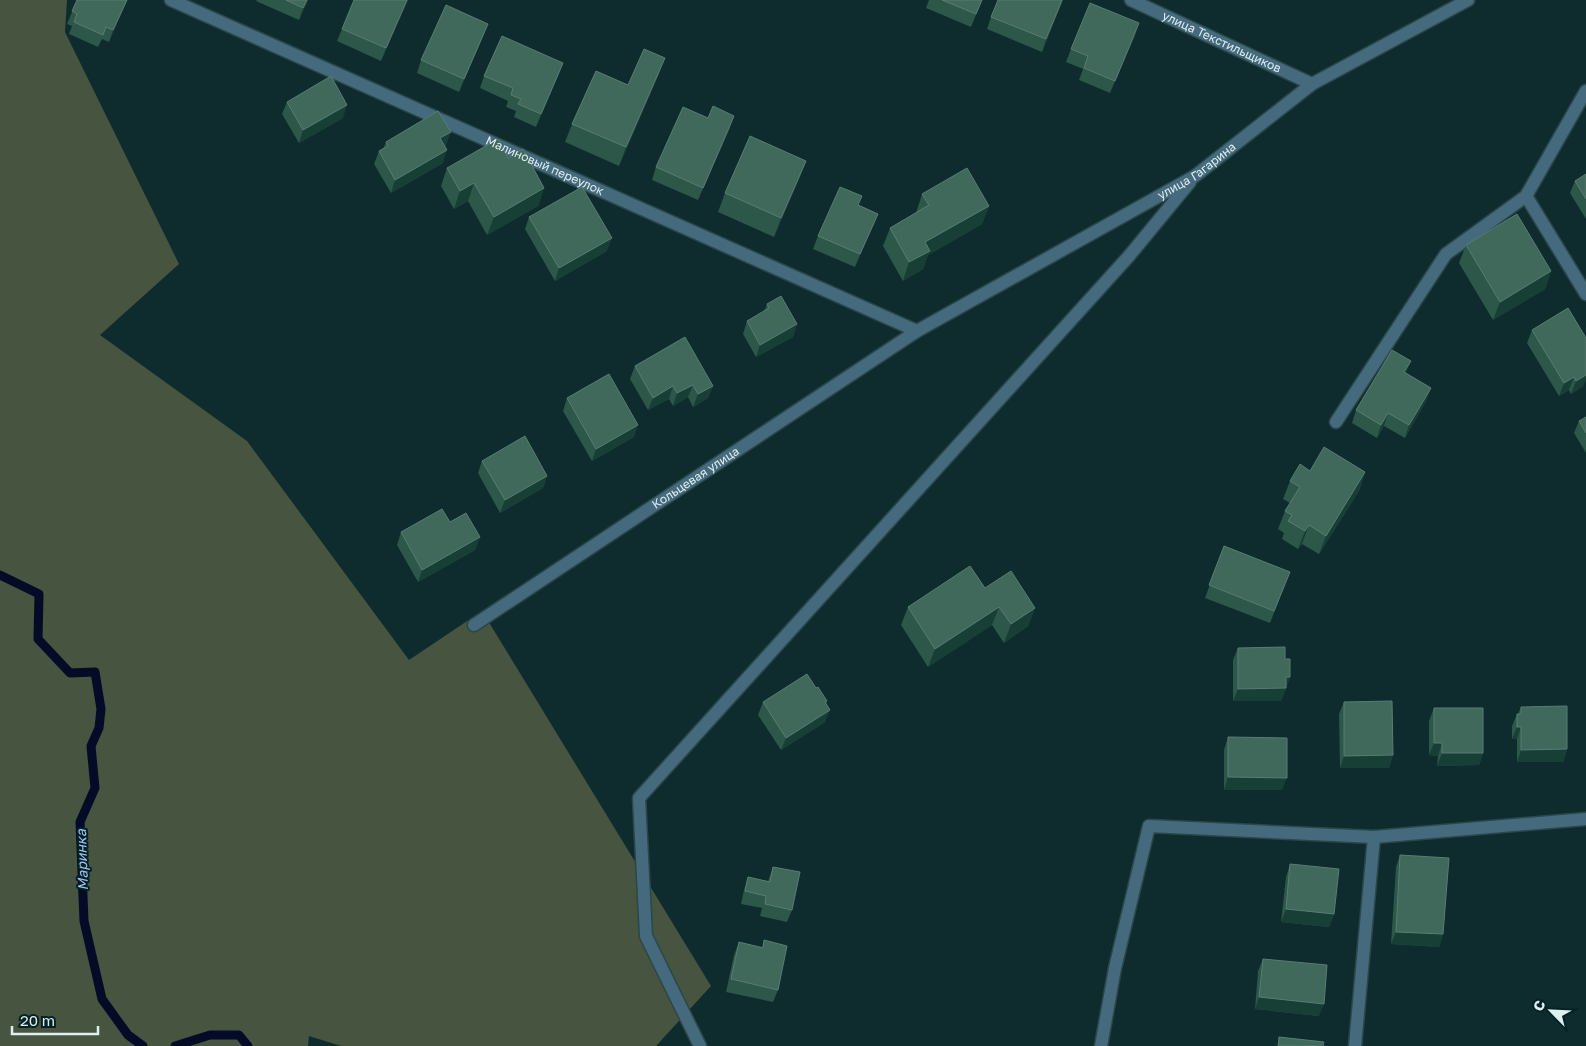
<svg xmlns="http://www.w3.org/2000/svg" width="1586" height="1046" viewBox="0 0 1586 1046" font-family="'Golos Text',sans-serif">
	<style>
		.green { fill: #465440 }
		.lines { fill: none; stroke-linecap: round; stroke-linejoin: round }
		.stream { stroke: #040b26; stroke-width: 9 }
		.minor-casing { stroke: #2b4749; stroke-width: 15 }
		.minor { stroke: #456a7e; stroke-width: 12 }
		.wall { fill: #2c5749 }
		.shaded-wall { fill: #183f36 }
		.building { fill: #40685b; stroke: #597d72 }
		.labels { text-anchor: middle; stroke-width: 4; stroke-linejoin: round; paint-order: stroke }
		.street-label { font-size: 12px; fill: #dfeff0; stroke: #042224 }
		.water-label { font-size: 14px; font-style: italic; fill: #a6c0fa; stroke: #042224 }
	</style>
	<rect width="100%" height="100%" fill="#0e2c2e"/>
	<path class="green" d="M 0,0 L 67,0 L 65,32 L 179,264 L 100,335 L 247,441 L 409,660 L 482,611 L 711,986 L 656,1046 L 341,1046 L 309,1036 L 308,1046 L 0,1046 Z"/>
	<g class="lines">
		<path class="stream" d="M 0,575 L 39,594 L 38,639 L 70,673 L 95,672 L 101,709 L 99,728 L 91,746 L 95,788 L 80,822 L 84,921 L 102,999 L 128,1035 L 143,1046
			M 175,1046 L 210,1035 L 239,1035 L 248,1046"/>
		<defs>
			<g id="minor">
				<path id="s1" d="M 171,0 L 917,331"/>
				<path id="s2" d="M 1131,0 L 1312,84"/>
				<path d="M 1586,91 L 1526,196 L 1586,294"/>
				<path d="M 1336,422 L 1446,254 L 1526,196"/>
				<path id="s3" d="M 474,625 L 917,331 L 1195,176 L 1312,84 L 1468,0"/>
				<path d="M 700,1046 L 646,936 L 639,798 L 1129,256 L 1190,182"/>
				<path d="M 1101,1046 L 1115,968 L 1149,826 L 1374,837 L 1586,819"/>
				<path d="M 1355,1046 L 1374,837"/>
			</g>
		</defs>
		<use href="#minor" class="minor-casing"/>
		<use href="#minor" class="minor"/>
	</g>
	<path class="wall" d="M 77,0 L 127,0 L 109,42 L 102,39 L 98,47 L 69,34 L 72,26 L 67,24 Z
		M 257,0 L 308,0 L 299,20 L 256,1 Z
		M 354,0 L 408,0 L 381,61 L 337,41 Z
		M 929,0 L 982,0 L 971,27 L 926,8 Z
		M 1063,0 L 1042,52 L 987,29 L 991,17 Z
		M 483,36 L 459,92 L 417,73 L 421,60 Z
		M 1135,36 L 1110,93 L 1079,80 L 1083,69 L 1066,62 L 1071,49 Z
		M 665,58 L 658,76 L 619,166 L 565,142 L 572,124 L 628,85 Z
		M 563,63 L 558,76 L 536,127 L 514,117 L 516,111 L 506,107 L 508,101 L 480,88 L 484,76 Z
		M 287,102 L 343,118 L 299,143 L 282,114 Z
		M 730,128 L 698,200 L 652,180 L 656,167 Z
		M 386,142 L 446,145 L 445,146 L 443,163 L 391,193 L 374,164 L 379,151 L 383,149 Z
		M 508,158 L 544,188 L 538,206 L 487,235 L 468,201 L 454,209 L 441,186 L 447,168 Z
		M 806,161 L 799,179 L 774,237 L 718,212 L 725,193 Z
		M 1586,174 L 1586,219 L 1570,193 L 1575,181 Z
		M 922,194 L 989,206 L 982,224 L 928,255 L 923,269 L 903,281 L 883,246 L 890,228 L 916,213 Z
		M 859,205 L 878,214 L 873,226 L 855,267 L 813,249 L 818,236 Z
		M 529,217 L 607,251 L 555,281 L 525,229 Z
		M 1466,245 L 1551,271 L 1545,289 L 1493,320 L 1459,263 Z
		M 767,304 L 797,324 L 793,337 L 756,357 L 743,334 L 747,321 L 764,312 Z
		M 1532,330 L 1585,380 L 1583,386 L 1571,394 L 1569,390 L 1559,396 L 1527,343 Z
		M 635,366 L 713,386 L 708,398 L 693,407 L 688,397 L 673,406 L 669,399 L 648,410 L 630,379 Z
		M 1406,374 L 1431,388 L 1426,401 L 1405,438 L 1384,426 L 1377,438 L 1352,423 L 1356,410 Z
		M 567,398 L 634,437 L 592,461 L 563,411 Z
		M 1586,417 L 1586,453 L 1574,433 L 1579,421 Z
		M 482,461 L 547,476 L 543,488 L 500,513 L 478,473 Z
		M 1310,471 L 1365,472 L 1359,491 L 1319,554 L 1302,544 L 1298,549 L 1282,539 L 1284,533 L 1278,529 L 1285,511 L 1290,503 L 1283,499 L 1290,481 Z
		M 450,522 L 480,537 L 475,550 L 418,582 L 397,545 L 401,532 Z
		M 1224,546 L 1290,572 L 1270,623 L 1205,598 Z
		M 985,588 L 1035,608 L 1028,626 L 1004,643 L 992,625 L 928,667 L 901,625 L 908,607 Z
		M 1238,648 L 1285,659 L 1290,677 L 1281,701 L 1233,701 L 1233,660 Z
		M 816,688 L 827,701 L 826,704 L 825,722 L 781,750 L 758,715 L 763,702 Z
		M 1344,702 L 1393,755 L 1389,768 L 1340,768 L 1339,714 Z
		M 1521,707 L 1567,749 L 1563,762 L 1517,762 L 1517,739 L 1512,739 L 1512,726 L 1517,714 L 1518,714 Z
		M 1434,708 L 1483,753 L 1479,765 L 1437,766 L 1438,756 L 1429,755 L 1429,721 Z
		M 1228,737 L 1282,790 L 1224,790 L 1224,750 Z
		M 1400,855 L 1443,934 L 1439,947 L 1391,944 L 1396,867 Z
		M 1290,864 L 1334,914 L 1329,927 L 1281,922 L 1286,877 Z
		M 773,867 L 792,910 L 787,922 L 760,916 L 762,908 L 741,904 L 744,890 L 748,877 L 768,881 Z
		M 764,940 L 778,990 L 773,1002 L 726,992 L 734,955 L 739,942 L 762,947 Z
		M 1263,959 L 1319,1016 L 1255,1009 L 1258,971 Z"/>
	<path class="shaded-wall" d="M 127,0 L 125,5 L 109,42 L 113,30 Z
		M 307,0 L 308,0 L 299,20 L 303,8 Z
		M 407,0 L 408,0 L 381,61 L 386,48 Z
		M 1063,0 L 1042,52 L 1046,39 Z
		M 1139,23 L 1135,36 L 1110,93 L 1115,81 Z
		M 488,24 L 483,36 L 459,92 L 464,79 Z
		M 665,58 L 658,76 L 619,166 L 626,147 Z
		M 563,63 L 558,76 L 536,127 L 541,114 Z
		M 347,105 L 343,118 L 299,143 L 303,130 Z
		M 734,116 L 730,128 L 698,200 L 703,188 Z
		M 451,132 L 446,145 L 436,151 L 440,138 Z
		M 447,150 L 443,163 L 391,193 L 395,180 Z
		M 806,161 L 799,179 L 774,237 L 781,218 Z
		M 474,183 L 468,201 L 454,209 L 460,191 Z
		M 544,188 L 538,206 L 487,235 L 494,217 Z
		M 989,206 L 982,224 L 928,255 L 923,269 L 903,281 L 909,262 L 925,242 Z
		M 878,214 L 873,226 L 855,267 L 860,254 Z
		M 612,238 L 607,251 L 555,281 L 559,268 Z
		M 1551,271 L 1545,289 L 1493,320 L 1500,302 Z
		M 797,324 L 793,337 L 756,357 L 760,345 Z
		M 1411,361 L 1406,374 L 1404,372 Z
		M 1586,370 L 1586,380 L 1583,386 L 1571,394 L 1576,381 Z
		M 1574,377 L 1569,390 L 1559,396 L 1564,383 Z
		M 693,385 L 688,397 L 673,406 L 677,393 Z
		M 673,386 L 669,399 L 648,410 L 653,398 Z
		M 713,386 L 708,398 L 693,407 L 698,394 Z
		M 1431,388 L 1426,401 L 1405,438 L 1409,425 Z
		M 1388,413 L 1384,426 L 1377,438 L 1381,425 Z
		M 638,425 L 634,437 L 592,461 L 596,449 Z
		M 1365,472 L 1359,491 L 1319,554 L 1326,536 Z
		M 547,476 L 543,488 L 500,513 L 505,500 Z
		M 1309,525 L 1302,544 L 1298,549 L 1305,531 Z
		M 480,537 L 475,550 L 418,582 L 422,570 Z
		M 999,607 L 992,625 L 928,667 L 935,649 Z
		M 1035,608 L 1028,626 L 1004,643 L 1011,624 Z
		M 1286,677 L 1290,677 L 1281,701 L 1233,701 L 1238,689 Z
		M 830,710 L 825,722 L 781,750 L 786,738 Z
		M 1517,727 L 1521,727 L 1517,739 L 1512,739 Z
		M 1434,743 L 1442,743 L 1438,756 L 1429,755 Z
		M 1567,749 L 1563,762 L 1517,762 L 1521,750 Z
		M 1442,753 L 1483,753 L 1479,765 L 1437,766 Z
		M 1393,755 L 1389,768 L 1340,768 L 1344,756 Z
		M 1228,777 L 1287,778 L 1282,790 L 1224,790 Z
		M 1286,909 L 1334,914 L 1329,927 L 1281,922 Z
		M 1396,932 L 1443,934 L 1439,947 L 1391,944 Z
		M 1259,997 L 1324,1004 L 1319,1016 L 1255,1009 Z"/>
	<path class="building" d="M 77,0 L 127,0 L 113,30 L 106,27 L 103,35 L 74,22 L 77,14 L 72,11 Z
		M 286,0 L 307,0 L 303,8 Z
		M 354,0 L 407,0 L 386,48 L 342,29 Z
		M 942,0 L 982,0 L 976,14 Z
		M 998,0 L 1062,0 L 1046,39 L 991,17 Z
		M 1090,3 L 1139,23 L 1115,81 L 1084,68 L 1088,56 L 1071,49 Z
		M 446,5 L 488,24 L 464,79 L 421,60 Z
		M 502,36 L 563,63 L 541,114 L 518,104 L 521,99 L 511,95 L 513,88 L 484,76 Z
		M 644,49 L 665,58 L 626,147 L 572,124 L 596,71 L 628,85 Z
		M 331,76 L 347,105 L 303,130 L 287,102 Z
		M 713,106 L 734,116 L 703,188 L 656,167 L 683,107 L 708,118 Z
		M 438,111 L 451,132 L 440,138 L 447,150 L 395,180 L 379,151 L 388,146 L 386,142 Z
		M 750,136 L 806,161 L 781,218 L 725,193 Z
		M 498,139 L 508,158 L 523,149 L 544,188 L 494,217 L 474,183 L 460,191 L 447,168 Z
		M 967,168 L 989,206 L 925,242 L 930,251 L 909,262 L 890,228 L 929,205 L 922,194 Z
		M 1586,174 L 1586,199 L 1575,181 Z
		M 582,187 L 612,238 L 559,268 L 529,217 Z
		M 840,187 L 862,196 L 858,205 L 878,214 L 860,254 L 818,236 Z
		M 1517,214 L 1551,271 L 1500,302 L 1466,245 Z
		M 781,296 L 797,324 L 760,345 L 747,321 L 769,308 L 767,304 Z
		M 1568,308 L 1586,338 L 1586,375 L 1576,381 L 1574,377 L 1564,383 L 1532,330 Z
		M 685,337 L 713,386 L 698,394 L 693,385 L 677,393 L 673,386 L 653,398 L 635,366 Z
		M 1392,350 L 1411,361 L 1404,372 L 1431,388 L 1409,425 L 1388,413 L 1381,425 L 1356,410 Z
		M 609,374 L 638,425 L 596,449 L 567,398 Z
		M 1586,417 L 1586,433 L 1579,421 Z
		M 525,436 L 547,476 L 505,500 L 482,461 Z
		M 1324,447 L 1365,472 L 1326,536 L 1309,525 L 1305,531 L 1288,521 L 1292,515 L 1285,511 L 1300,487 L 1290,481 L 1300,464 L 1310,471 Z
		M 442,509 L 450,522 L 466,513 L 480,537 L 422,570 L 401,532 Z
		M 1224,546 L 1290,572 L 1274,611 L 1209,585 Z
		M 970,566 L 985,588 L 1011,571 L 1035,608 L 1011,624 L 999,607 L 935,649 L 908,607 Z
		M 1285,647 L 1285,659 L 1290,659 L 1290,677 L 1286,677 L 1286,688 L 1238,689 L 1238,648 Z
		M 807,674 L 816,688 L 818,687 L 827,701 L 825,702 L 830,710 L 786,738 L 763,702 Z
		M 1392,701 L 1393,755 L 1344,756 L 1344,702 Z
		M 1567,706 L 1567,749 L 1521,750 L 1521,727 L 1517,727 L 1517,714 L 1521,714 L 1521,707 Z
		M 1434,708 L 1483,708 L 1483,753 L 1442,753 L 1442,743 L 1434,743 Z
		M 1228,737 L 1287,738 L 1287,778 L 1228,777 Z
		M 1400,855 L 1449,858 L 1443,934 L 1396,932 Z
		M 1290,864 L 1339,869 L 1334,914 L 1286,909 Z
		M 773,867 L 800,872 L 792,910 L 765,904 L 766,896 L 745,891 L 748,877 L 770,882 Z
		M 764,940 L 787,946 L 778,990 L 731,979 L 739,942 L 763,948 Z
		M 1263,959 L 1327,965 L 1324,1004 L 1259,997 Z
		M 1279,1037 L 1324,1042 L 1323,1046 L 1278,1046 Z"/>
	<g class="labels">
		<g class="street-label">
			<text dy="4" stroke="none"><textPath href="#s2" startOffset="100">улица Текстильщиков</textPath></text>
			<text dy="4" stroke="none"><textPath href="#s1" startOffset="409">Малиновый переулок</textPath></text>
			<text dy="4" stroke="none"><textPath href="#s3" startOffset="854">улица Гагарина</textPath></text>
			<text dy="4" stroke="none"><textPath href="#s3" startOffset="266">Кольцевая улица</textPath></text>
		</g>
		<g class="water-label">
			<text transform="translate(82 860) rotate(-92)" y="5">Маринка</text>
		</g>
	</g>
	<g transform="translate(1551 1011) rotate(294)" stroke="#042224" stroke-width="4" paint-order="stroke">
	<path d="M0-4L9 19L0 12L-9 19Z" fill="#dfeff0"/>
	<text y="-8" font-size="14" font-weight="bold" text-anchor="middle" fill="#dfeff0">С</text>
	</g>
	<path d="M12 1026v8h86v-8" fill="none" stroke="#dfeff0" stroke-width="2.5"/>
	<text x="20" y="1026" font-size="15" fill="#dfeff0" stroke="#042224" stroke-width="4" paint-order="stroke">20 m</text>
</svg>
